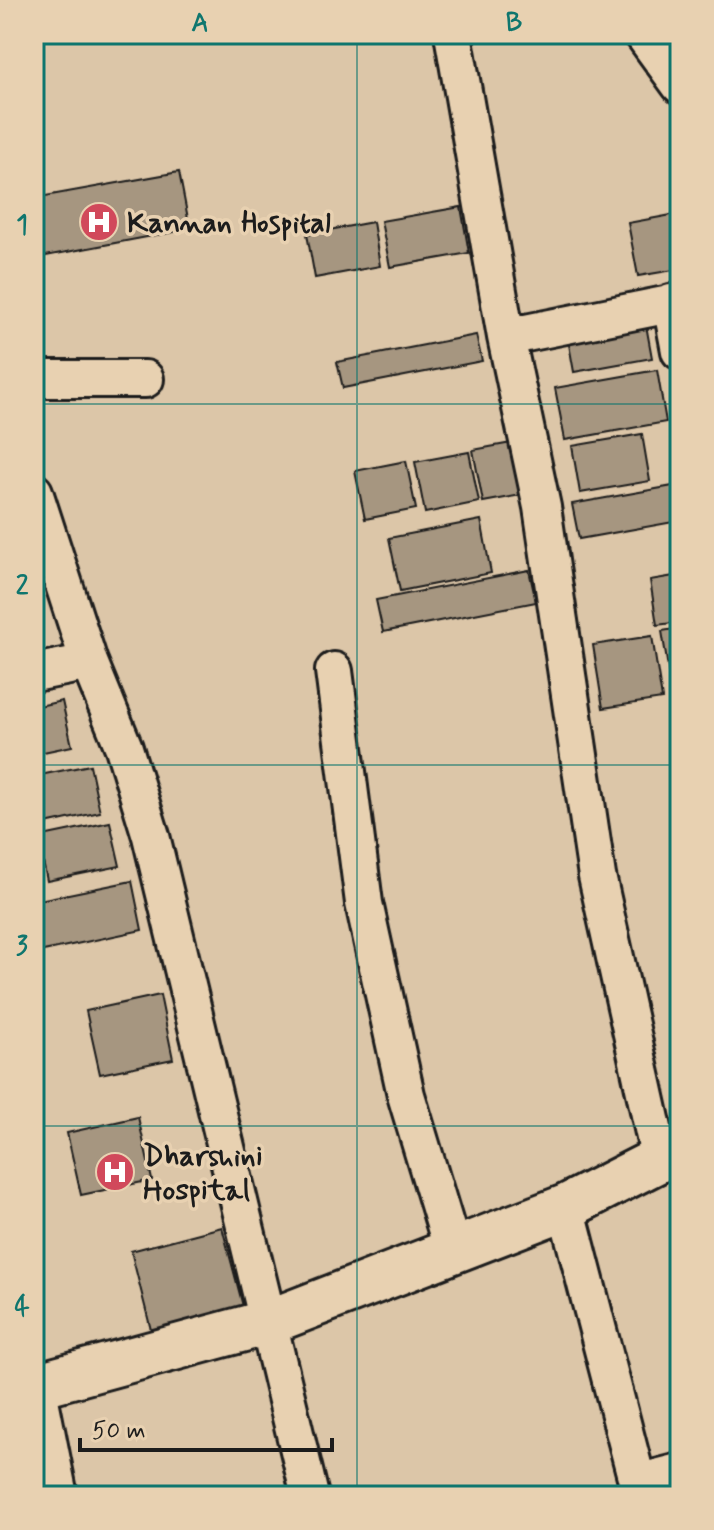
<svg xmlns="http://www.w3.org/2000/svg" width="714" height="1530" viewBox="0 0 714 1530" font-family="Mynerve,sans-serif">
	<style>
		.building { fill: #a69680; stroke: #1c1c1c; stroke-width: 2 }
		.lines { fill: none; stroke-linecap: round; stroke-linejoin: round }
		.minor-casing { stroke: #1c1c1c; stroke-width: 42 }
		.tertiary-casing { stroke: #1c1c1c; stroke-width: 50 }
		.minor { stroke: #e8d1b1; stroke-width: 36 }
		.tertiary { stroke: #e8d1b1; stroke-width: 44 }
		.grid { fill: none; stroke: #0f766e; stroke-width: 2; stroke-opacity: 0.55 }
		.labels { text-anchor: middle; stroke-width: 7; stroke-linejoin: round; paint-order: stroke }
		.poi-label { font-size: 30px; font-weight: bold; fill: #1c1c1c; stroke: #e8d1b1; text-anchor: start }
		.neatline { fill: none; stroke: #0f766e; stroke-width: 3 }
		.grid-label { font-size: 26px; text-anchor: middle; font-weight: bold; fill: #0f766e }
	</style>
	<rect width="100%" height="100%" fill="#dcc6a8"/>
	<filter id="ink" filterUnits="userSpaceOnUse"><feTurbulence type="fractalNoise" baseFrequency=".0125" numOctaves="2"/><feDisplacementMap in="SourceGraphic" scale="16" xChannelSelector="R" yChannelSelector="G"/><feConvolveMatrix kernelMatrix="1 2 1 2 8 2 1 2 1" color-interpolation-filters="sRGB"/></filter>
	<g filter="url(#ink)">
		<path class="building" d="M 179,172 L 190,229 L 40,257 L 34,227 L 34,198 Z
			M 461,207 L 469,253 L 390,267 L 381,221 Z
			M 677,214 L 680,232 L 680,269 L 638,276 L 628,223 Z
			M 373,222 L 380,266 L 315,278 L 307,234 Z
			M 646,325 L 652,358 L 574,372 L 568,339 Z
			M 476,335 L 482,361 L 343,388 L 337,362 Z
			M 657,370 L 666,422 L 565,440 L 555,388 Z
			M 642,434 L 650,481 L 580,493 L 572,446 Z
			M 517,442 L 527,494 L 483,502 L 473,450 Z
			M 469,452 L 479,502 L 425,513 L 415,462 Z
			M 406,461 L 416,509 L 365,519 L 355,471 Z
			M 673,486 L 679,521 L 579,539 L 572,504 Z
			M 481,520 L 491,573 L 400,591 L 389,538 Z
			M 529,570 L 536,602 L 383,632 L 376,600 Z
			M 680,575 L 680,622 L 657,625 L 650,580 Z
			M 680,628 L 680,692 L 672,693 L 662,631 Z
			M 652,636 L 662,699 L 603,708 L 593,645 Z
			M 62,701 L 72,746 L 34,754 L 34,707 Z
			M 90,765 L 100,812 L 45,824 L 35,776 Z
			M 110,822 L 120,866 L 47,881 L 38,837 Z
			M 132,881 L 142,930 L 34,953 L 34,901 Z
			M 160,995 L 173,1059 L 100,1074 L 86,1011 Z
			M 138,1117 L 152,1180 L 81,1195 L 67,1133 Z
			M 222,1227 L 244,1310 L 152,1334 L 131,1251 Z"/>
		<g class="lines">
			<defs>
				<path id="minor" d="M 453,34 L 506,337 L 542,507 L 597,876 L 660,1160
					M 643,34 L 680,85
					M 671,303 L 680,351
					M 506,337 L 680,302
					M 34,379 L 145,379
					M 34,492 L 89,662 L 124,748 L 151,836 L 310,1496
					M 334,671 L 364,903 L 406,1095 L 453,1251
					M 34,673 L 89,662
					M 566,1207 L 641,1496
					M 37,1385 L 59,1496
					M 637,1483 L 680,1472"/>
				<path id="tertiary" d="M 34,1386 L 269,1322 L 566,1207 L 680,1149"/>
			</defs>
			<use href="#minor" class="minor-casing"/>
			<use href="#tertiary" class="tertiary-casing"/>
			<use href="#minor" class="minor"/>
			<use href="#tertiary" class="tertiary"/>
		</g>
	</g>
	<path class="grid" d="M 357,34 L 357,1496M 34,404 L 680,404M 34,765 L 680,765M 34,1126 L 680,1126"/>
	<defs>
		<symbol id="hospital-disc" viewBox="-11 -11 22 22"><circle r="9.5" fill="#d1495b" stroke="#e8d1b1"/><path d="M-5-5h3v3.5h4V-5h3V5h-3V1.5h-4V5h-3Z" fill="#fff"/></symbol>
	</defs>
	<g fill-rule="evenodd">
		<use href="#hospital-disc" x="77" y="200" width="44" height="44"/>
		<use href="#hospital-disc" x="93" y="1150" width="44" height="44"/>
	</g>
	<g class="labels">
		<g class="poi-label">
			<text x="127" y="232">Kannan Hospital</text>
			<text x="143" y="1165">Dharshini<tspan x="143" dy="34">Hospital</tspan></text>
		</g>
	</g>
	<rect width="714" height="1530" fill="none" stroke="#e8d1b1" stroke-width="88"/>
	<path d="M80 1438v12h252v-12" fill="none" stroke="#1c1c1c" stroke-width="4"/>
	<text x="92" y="1438" font-size="24" fill="#1c1c1c" stroke="#e8d1b1" stroke-width="6" paint-order="stroke">50 m</text>
	<rect x="44" y="44" width="626" height="1442" class="neatline"/>
	<g class="grid-label">
		<text x="200" y="31">A</text>
		<text x="514" y="31">B</text>
		<text x="22" y="233">1</text>
		<text x="22" y="594">2</text>
		<text x="22" y="954">3</text>
		<text x="22" y="1315">4</text>
	</g>
</svg>
